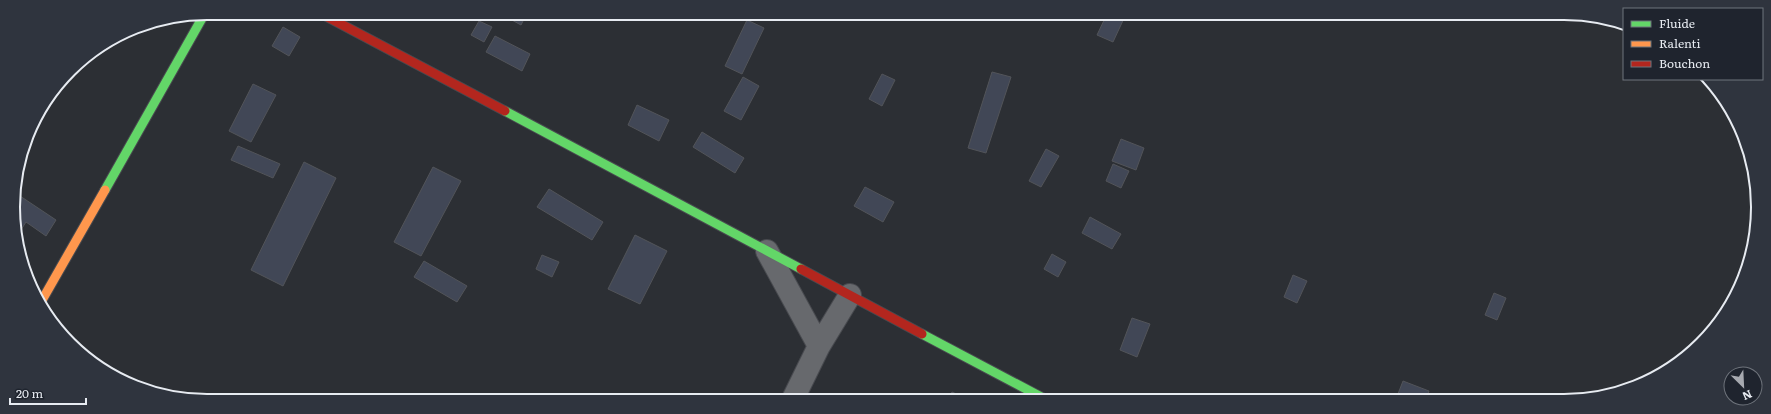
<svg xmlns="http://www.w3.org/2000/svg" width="1771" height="414" viewBox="0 0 1771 414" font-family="Literata,serif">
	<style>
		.building { fill: #414756; stroke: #525459 }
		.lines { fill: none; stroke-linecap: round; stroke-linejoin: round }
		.street-casing { stroke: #484a4f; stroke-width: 24 }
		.fast-casing { stroke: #484a4f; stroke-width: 11 }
		.slow-casing { stroke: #484a4f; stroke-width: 11 }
		.jam-casing { stroke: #484a4f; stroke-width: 11 }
		.street { stroke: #67696d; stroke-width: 22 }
		.fast { stroke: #63d668; stroke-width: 9 }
		.slow { stroke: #ff974d; stroke-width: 9 }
		.jam { stroke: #b3261e; stroke-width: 9 }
		.rim { fill: none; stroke: #e7ebf1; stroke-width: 2 }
	</style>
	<rect width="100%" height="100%" fill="#2c2f34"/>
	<path class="building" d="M 499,13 L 527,13 L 521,25 Z
		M 1107,14 L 1126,14 L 1113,42 L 1097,35 Z
		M 747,20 L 764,28 L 742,74 L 725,66 Z
		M 479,21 L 492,27 L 484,42 L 471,35 Z
		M 283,27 L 300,37 L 289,56 L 272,46 Z
		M 495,36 L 530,54 L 522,71 L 486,52 Z
		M 992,72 L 1011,77 L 986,153 L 968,148 Z
		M 882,74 L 895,80 L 882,106 L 869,99 Z
		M 743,77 L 759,86 L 741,120 L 724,111 Z
		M 253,84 L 276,95 L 251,142 L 229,131 Z
		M 637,105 L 669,120 L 659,141 L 628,125 Z
		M 702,132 L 744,158 L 735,173 L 693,147 Z
		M 1121,139 L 1144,148 L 1136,170 L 1112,161 Z
		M 238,146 L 280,164 L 273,178 L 231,160 Z
		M 1046,149 L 1059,156 L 1041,187 L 1029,181 Z
		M 304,162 L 336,178 L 283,286 L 251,270 Z
		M 1113,164 L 1129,171 L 1121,188 L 1106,181 Z
		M 433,167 L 461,181 L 421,256 L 394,242 Z
		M 865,187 L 894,202 L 883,222 L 854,206 Z
		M 549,189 L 603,222 L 592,240 L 537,207 Z
		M 14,192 L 56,220 L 46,236 L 26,222 L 19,233 Z
		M 1090,217 L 1121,234 L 1112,249 L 1082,233 Z
		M 635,235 L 667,251 L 640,304 L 608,289 Z
		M 1052,254 L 1066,262 L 1058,277 L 1044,269 Z
		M 542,255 L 559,262 L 552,277 L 536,269 Z
		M 424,261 L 467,286 L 457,302 L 414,277 Z
		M 1293,275 L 1307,281 L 1297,303 L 1284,297 Z
		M 1494,293 L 1506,298 L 1497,320 L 1485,315 Z
		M 1132,318 L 1150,324 L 1137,357 L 1120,350 Z
		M 1403,381 L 1429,391 L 1426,399 L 1396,399 Z
		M 952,392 L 967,399 L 948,399 Z"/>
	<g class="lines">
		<defs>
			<path id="street" d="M 767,251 L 819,346 L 793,399
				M 819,346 L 850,295"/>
			<path id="fast" d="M 505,111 L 801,269
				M 105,190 L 205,13
				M 922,334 L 1045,399"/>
			<path id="slow" d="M 41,302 L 105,190"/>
			<path id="jam" d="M 320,13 L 505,111
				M 801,269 L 922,334"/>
		</defs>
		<use href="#street" class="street-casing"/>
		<use href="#fast" class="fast-casing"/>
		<use href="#slow" class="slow-casing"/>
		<use href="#jam" class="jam-casing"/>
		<use href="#street" class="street"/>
		<use href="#fast" class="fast"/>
		<use href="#slow" class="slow"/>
		<use href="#jam" class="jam"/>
	</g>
	<path d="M0 0H1771V414H0ZM207 20H1564A187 187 0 0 1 1751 207V207A187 187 0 0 1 1564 394H207A187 187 0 0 1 20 207V207A187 187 0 0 1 207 20Z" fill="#2f343e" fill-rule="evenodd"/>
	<path class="rim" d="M207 20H1564A187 187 0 0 1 1751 207V207A187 187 0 0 1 1564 394H207A187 187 0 0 1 20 207V207A187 187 0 0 1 207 20Z"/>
	<rect x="1623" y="8" width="140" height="72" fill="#1f242e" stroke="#6f747c"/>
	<rect x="1631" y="21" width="20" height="6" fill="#63d668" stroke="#6f747c"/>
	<text x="1659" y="28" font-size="12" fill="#e7ebf1">Fluide</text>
	<rect x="1631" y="41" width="20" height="6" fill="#ff974d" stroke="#6f747c"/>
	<text x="1659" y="48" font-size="12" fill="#e7ebf1">Ralenti</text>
	<rect x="1631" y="61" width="20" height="6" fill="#b3261e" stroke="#6f747c"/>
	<text x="1659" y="68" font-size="12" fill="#e7ebf1">Bouchon</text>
	<g transform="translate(1743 386) rotate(156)"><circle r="19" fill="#1f242e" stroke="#6f747c"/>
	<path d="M0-3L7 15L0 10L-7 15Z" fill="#a6a9af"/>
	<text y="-6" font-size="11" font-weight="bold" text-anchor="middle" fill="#e7ebf1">N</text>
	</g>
	<path d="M10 398v6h76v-6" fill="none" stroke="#e7ebf1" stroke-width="2"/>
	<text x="16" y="398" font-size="12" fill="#e7ebf1" stroke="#1f242e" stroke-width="3" paint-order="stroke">20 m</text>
</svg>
